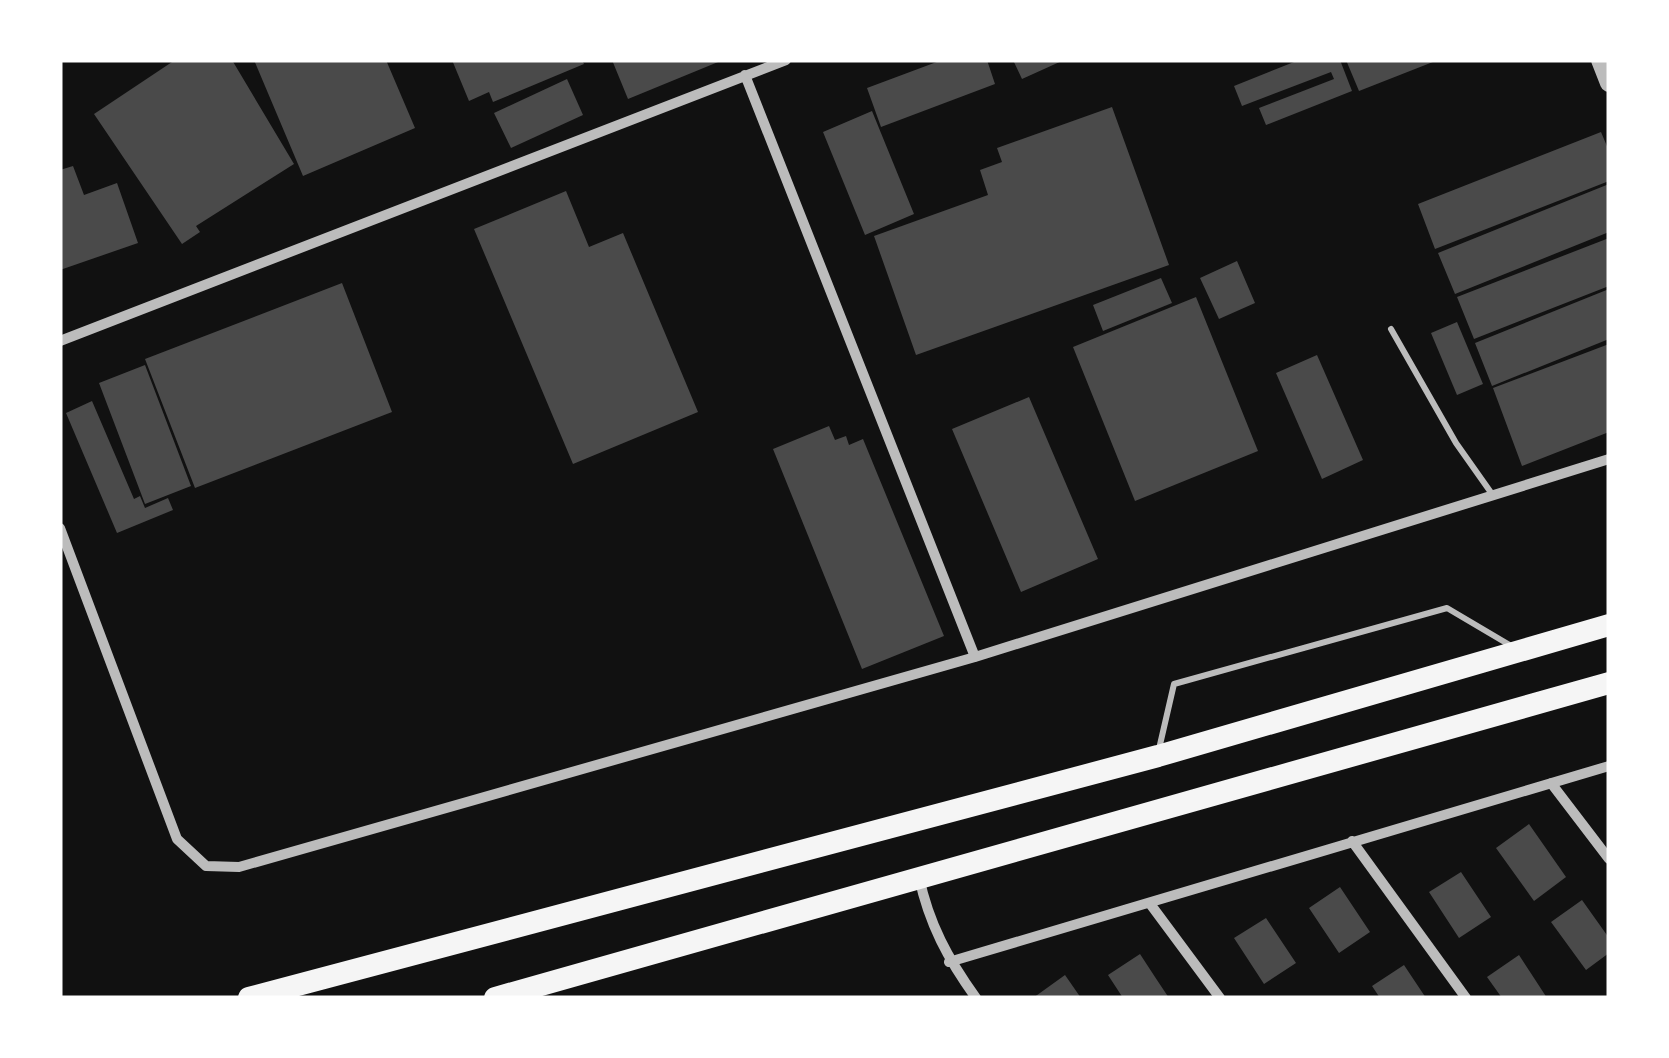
<svg xmlns="http://www.w3.org/2000/svg" width="1669" height="1058" viewBox="0 0 1669 1058" font-family="Cabin,sans-serif">
	<style>
		.building { fill: #4a4a4a }
		.lines { fill: none; stroke-linecap: round; stroke-linejoin: round }
		.service { stroke: #bcbcbc; stroke-width: 6 }
		.minor { stroke: #bcbcbc; stroke-width: 10 }
		.tertiary { stroke: #bcbcbc; stroke-width: 18 }
		.trunk { stroke: #f5f5f5; stroke-width: 22 }
	</style>
	<rect width="100%" height="100%" fill="#111"/>
	<path class="building" d="M 175,60 L 232,60 L 294,164 L 196,226 L 200,232 L 182,244 L 94,114 Z
		M 254,60 L 386,60 L 415,128 L 303,176 Z
		M 452,60 L 582,60 L 584,64 L 493,102 L 489,92 L 469,101 Z
		M 612,60 L 723,60 L 628,99 Z
		M 942,60 L 987,60 L 995,84 L 881,127 L 867,88 Z
		M 1013,60 L 1064,60 L 1022,79 Z
		M 1299,60 L 1340,60 L 1352,91 L 1266,125 L 1259,108 L 1334,79 L 1331,72 L 1242,106 L 1234,86 Z
		M 1346,60 L 1438,60 L 1359,91 Z
		M 567,79 L 583,115 L 511,148 L 494,113 Z
		M 1112,107 L 1169,265 L 916,355 L 874,236 L 988,195 L 980,170 L 1002,162 L 997,148 Z
		M 872,111 L 914,214 L 865,235 L 823,132 Z
		M 1601,132 L 1609,151 L 1609,181 L 1435,249 L 1418,204 Z
		M 73,166 L 84,195 L 117,183 L 138,243 L 60,270 L 60,170 Z
		M 1609,184 L 1609,232 L 1455,294 L 1438,253 Z
		M 566,191 L 589,247 L 623,233 L 698,412 L 573,464 L 474,229 Z
		M 1609,238 L 1609,286 L 1474,339 L 1457,297 Z
		M 1237,261 L 1255,303 L 1219,319 L 1200,278 Z
		M 1161,278 L 1172,303 L 1103,331 L 1093,305 Z
		M 342,283 L 392,412 L 195,488 L 145,359 Z
		M 1609,289 L 1609,339 L 1492,386 L 1475,343 Z
		M 1196,297 L 1258,451 L 1135,501 L 1073,347 Z
		M 1457,322 L 1483,384 L 1457,395 L 1431,333 Z
		M 1609,344 L 1609,432 L 1522,466 L 1493,388 Z
		M 1317,355 L 1363,460 L 1322,479 L 1276,373 Z
		M 145,365 L 191,486 L 145,504 L 99,383 Z
		M 1029,397 L 1098,559 L 1021,592 L 952,429 Z
		M 92,401 L 134,499 L 140,496 L 145,508 L 168,498 L 173,510 L 117,533 L 66,413 Z
		M 829,426 L 835,440 L 846,436 L 849,445 L 863,439 L 944,636 L 862,669 L 773,449 Z
		M 1529,824 L 1566,877 L 1534,901 L 1496,848 Z
		M 1461,872 L 1491,917 L 1459,938 L 1429,892 Z
		M 1340,887 L 1370,932 L 1339,953 L 1309,908 Z
		M 1582,900 L 1609,938 L 1609,953 L 1586,970 L 1551,922 Z
		M 1266,918 L 1296,963 L 1264,984 L 1234,938 Z
		M 1140,954 L 1155,977 L 1169,998 L 1123,998 L 1108,975 Z
		M 1519,955 L 1534,978 L 1547,998 L 1502,998 L 1487,977 Z
		M 1404,965 L 1426,998 L 1380,998 L 1372,986 Z
		M 1065,975 L 1081,998 L 1033,998 Z"/>
	<g class="lines">
		<path class="service" d="M 1391,329 L 1456,443 L 1492,494
			M 1159,749 L 1174,684 L 1447,608 L 1513,647"/>
		<path class="minor" d="M 745,75 L 975,657
			M 60,341 L 786,60
			M 60,528 L 177,839 L 206,866 L 239,867 L 975,657 L 1609,459
			M 1551,783 L 1609,859
			M 1352,841 L 1466,998
			M 919,877 C 929,924 948,959 976,998
			M 1151,905 L 1220,998
			M 949,962 L 1609,766"/>
		<path class="tertiary" d="M 1600,60 L 1609,83"/>
		<path class="trunk" d="M 249,998 L 1158,756 L 1609,625
			M 495,998 L 1609,683"/>
	</g>
	<rect width="1669" height="1058" fill="none" stroke="#ffffff" stroke-width="125"/>
</svg>
